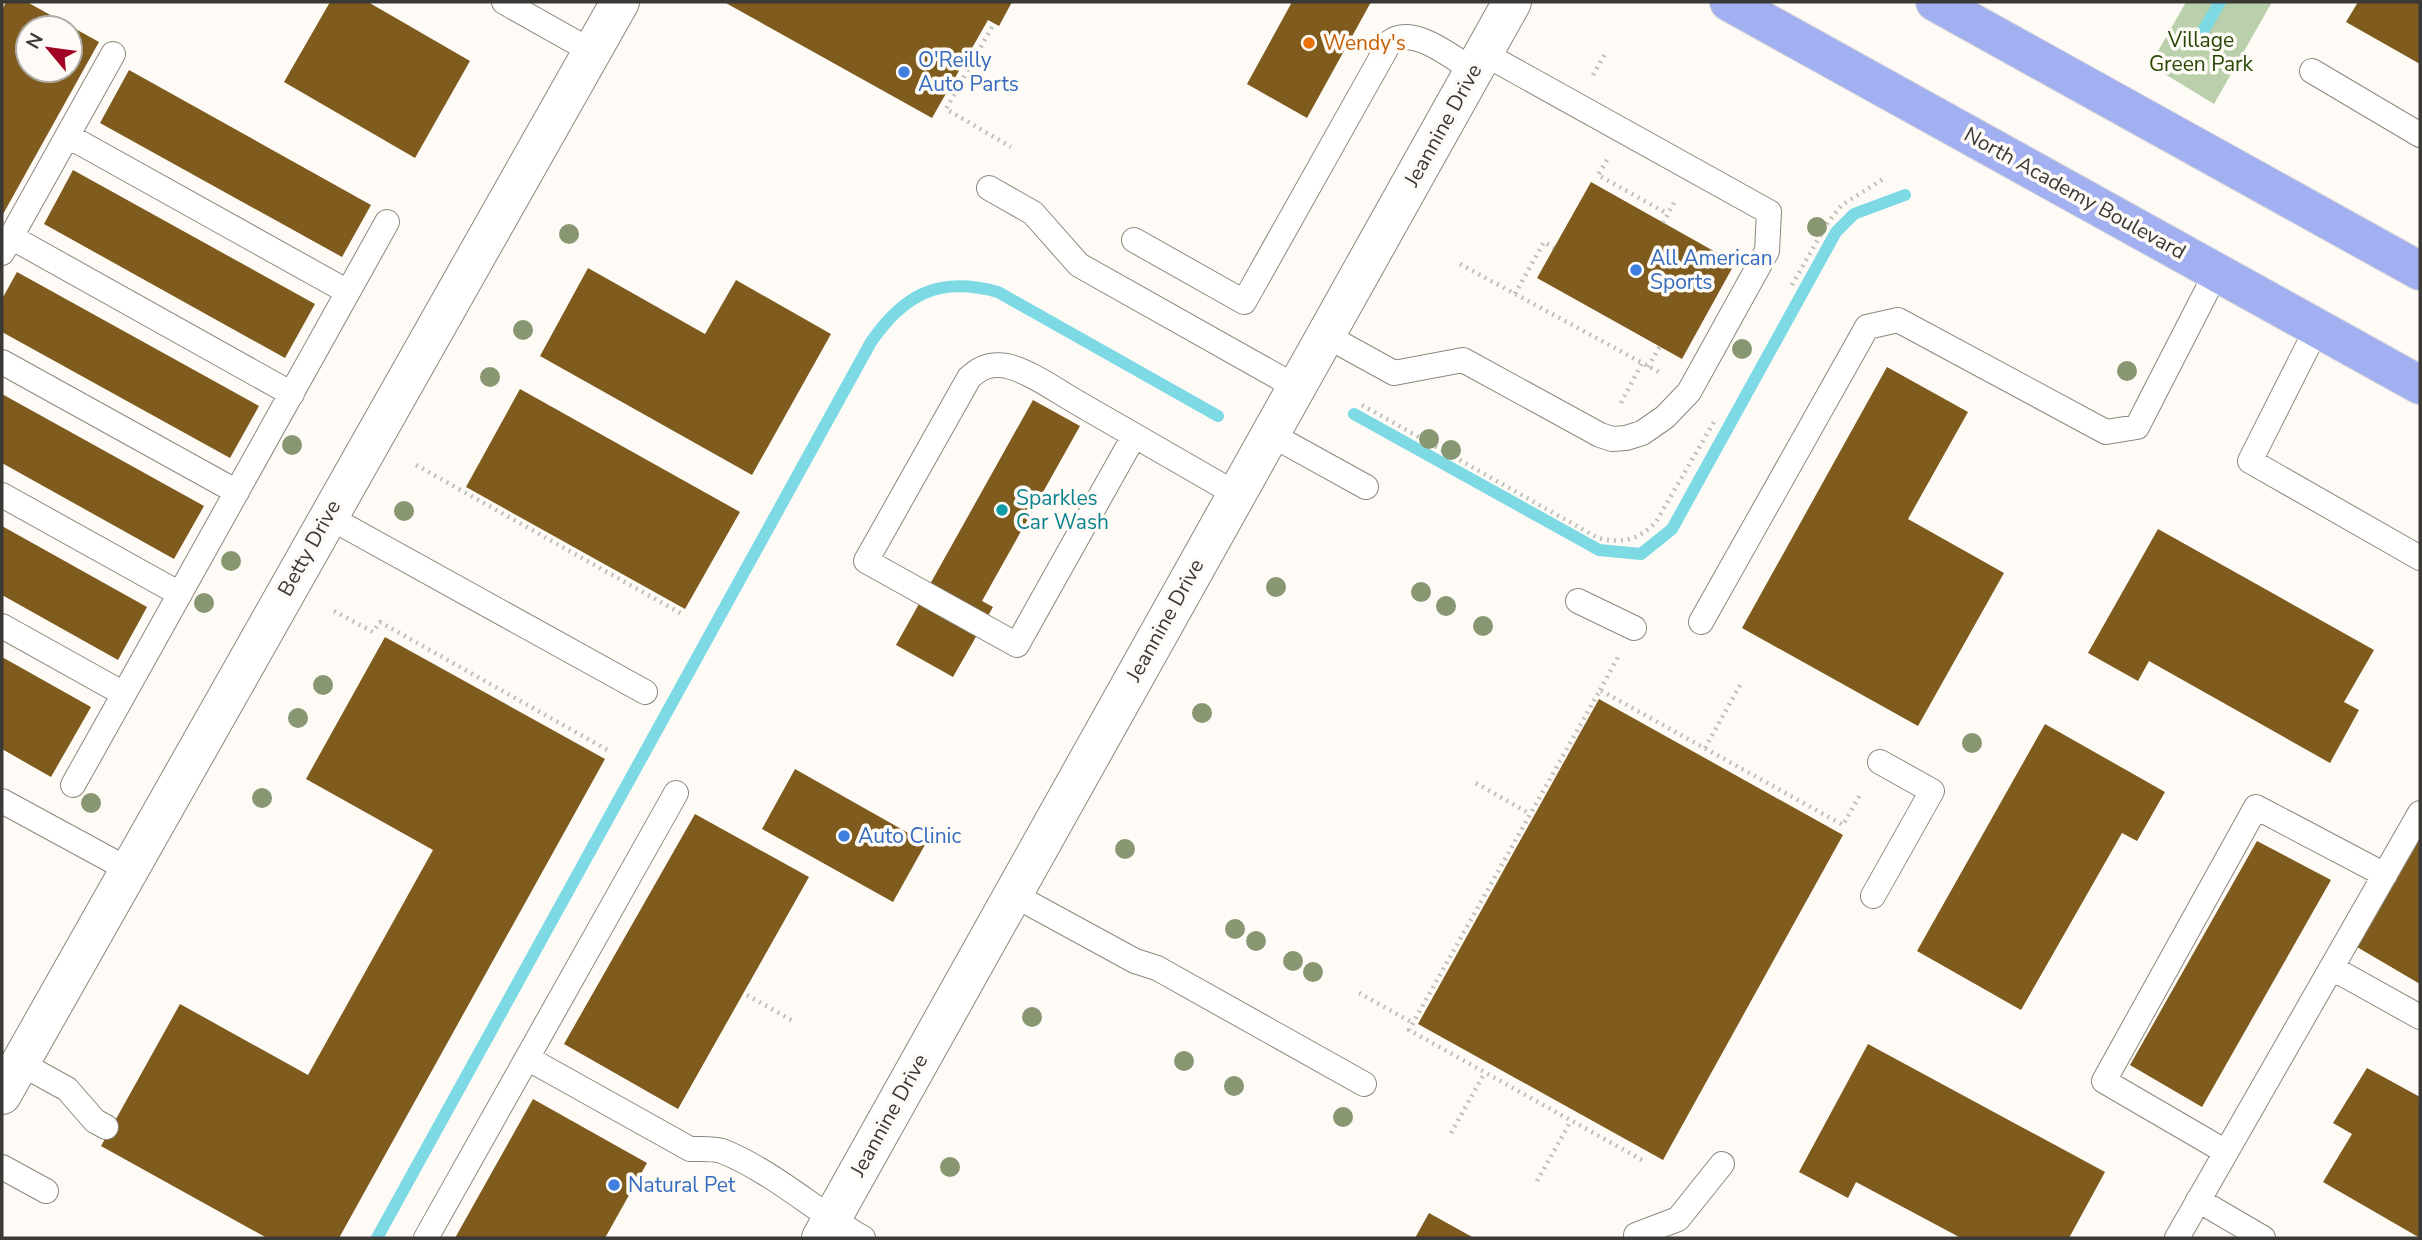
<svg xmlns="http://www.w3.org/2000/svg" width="2422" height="1240" viewBox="0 0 2422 1240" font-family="'Nunito Sans',sans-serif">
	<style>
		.green { fill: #bad0ac }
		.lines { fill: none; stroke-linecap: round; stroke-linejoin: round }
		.stream { stroke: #7ddae5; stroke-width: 12 }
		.building { fill: #7f5b1d; fill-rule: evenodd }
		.lane-casing { stroke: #8d877e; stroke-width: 26 }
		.street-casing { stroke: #8d877e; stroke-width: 40 }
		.highway-casing { stroke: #d8d7d7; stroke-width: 40 }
		.path { stroke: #c1bfbb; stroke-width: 4.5; stroke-dasharray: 2 5; stroke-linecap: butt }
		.lane { stroke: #fff; stroke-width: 24 }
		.street { stroke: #fff; stroke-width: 38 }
		.highway { stroke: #a2b0f1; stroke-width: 38 }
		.tree { fill: #889771 }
		.food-dot { fill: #e8710a; stroke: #fefbf7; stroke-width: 2.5 }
		.shop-dot { fill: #3f7fe0; stroke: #fefbf7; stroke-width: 2.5 }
		.culture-dot { fill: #0f9aa8; stroke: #fefbf7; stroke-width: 2.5 }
		.labels { text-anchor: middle; stroke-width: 7; stroke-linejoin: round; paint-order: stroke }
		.park-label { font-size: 21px; fill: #274604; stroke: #fefbf7 }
		.food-label { font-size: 21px; fill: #c56008; stroke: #fefbf7; text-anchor: start }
		.shop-label { font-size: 21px; fill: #366cbe; stroke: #fefbf7; text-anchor: start }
		.street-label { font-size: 21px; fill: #3b3935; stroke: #fefbf7 }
		.culture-label { font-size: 21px; fill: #0d838f; stroke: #fefbf7; text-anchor: start }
	</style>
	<rect width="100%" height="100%" fill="#fefbf7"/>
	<path class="green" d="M 2186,2 L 2272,2 L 2214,104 L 2150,65 Z"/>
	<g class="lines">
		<path class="stream" d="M 2203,31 L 2220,2
			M 1354,414 L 1599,550 L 1641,554 L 1672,529 L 1836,232 L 1854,214 L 1905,195
			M 377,1238 L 871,342 C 905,293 940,276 998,292 L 1218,416"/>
	</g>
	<path class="building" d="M 6,2 L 27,2 L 99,42 L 2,216 L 2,10 ZM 28,28 L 70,28 L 70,70 L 28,70 Z
		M 330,2 L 368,2 L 470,61 L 415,158 L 284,82 Z
		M 724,2 L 1012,2 L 999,26 L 988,20 L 932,118 Z
		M 1292,2 L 1371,2 L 1307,118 L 1247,84 Z
		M 2358,2 L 2420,2 L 2420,64 L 2346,22 Z
		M 129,70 L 371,205 L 342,257 L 100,123 Z
		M 73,170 L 315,304 L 285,358 L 44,224 Z
		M 1591,182 L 1735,263 L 1682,359 L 1537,278 Z
		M 588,268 L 705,334 L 736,280 L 831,334 L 752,475 L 540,356 Z
		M 17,272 L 259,406 L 230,458 L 2,332 L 2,299 Z
		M 1887,367 L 1968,412 L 1908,519 L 2004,573 L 1918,726 L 1742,628 Z
		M 520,389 L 740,512 L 685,609 L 466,487 Z
		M 2,394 L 204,506 L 174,559 L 2,463 Z
		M 1033,400 L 1080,426 L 982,601 L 993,607 L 953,677 L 896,645 Z
		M 2,526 L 147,607 L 118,660 L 2,595 Z
		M 2158,529 L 2374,650 L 2344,702 L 2359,710 L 2330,763 L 2149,661 L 2138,681 L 2088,653 Z
		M 385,637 L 605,759 L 339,1238 L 267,1238 L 101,1146 L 180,1004 L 308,1075 L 433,850 L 306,779 Z
		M 2,657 L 91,707 L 51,777 L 2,749 Z
		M 1599,699 L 1843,835 L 1663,1160 L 1418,1024 Z
		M 2045,724 L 2165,792 L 2137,841 L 2122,833 L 2021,1010 L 1917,951 Z
		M 795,769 L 926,843 L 893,902 L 762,829 Z
		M 695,814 L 809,877 L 678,1109 L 564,1044 Z
		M 2420,835 L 2420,984 L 2357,947 Z
		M 2257,841 L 2331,880 L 2202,1107 L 2130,1065 Z
		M 1868,1044 L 2105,1172 L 2069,1238 L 1961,1238 L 1856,1182 L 1848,1198 L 1799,1172 Z
		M 2367,1068 L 2420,1097 L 2420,1238 L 2323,1182 L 2352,1134 L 2333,1123 Z
		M 533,1099 L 647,1163 L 605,1238 L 455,1238 Z
		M 1429,1213 L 1474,1238 L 1415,1238 Z"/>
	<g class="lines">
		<defs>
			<path id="lane" d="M 504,2 L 591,51
				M 2312,71 L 2420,135
				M 68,136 L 348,292
				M 989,188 L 1033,213 L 1079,265 L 1296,387
				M 11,237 L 292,394
				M 1134,240 L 1244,302 L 1390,42 C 1414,25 1451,57 1473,70
				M 2,253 L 113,54
				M 2317,328 L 2250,461 L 2420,558
				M 1325,335 L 1394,373 L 1463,360 L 1600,435 L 1612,439 L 1626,438 L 1642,433 L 1665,417 L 1689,392 L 1767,251 L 1769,212 L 1483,53
				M 2,362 L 237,492
				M 1270,434 L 1366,487
				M 1134,436 L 1017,645 L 866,561 L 969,378 C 980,367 991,363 1007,366 C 1031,372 1057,391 1078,403 C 1131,433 1183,464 1236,494
				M 2,495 L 180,594
				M 327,516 L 645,692
				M 1578,601 L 1634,628
				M 1701,622 L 1867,327 L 1898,320 L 2106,432 L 2137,427 L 2217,271
				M 2,626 L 124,694 L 387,222
				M 73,785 L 124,694
				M 2,801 L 129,870
				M 1012,894 L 1135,961 L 1157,968 L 1364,1084
				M 1873,896 L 1932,791 L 1880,762
				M 2332,968 L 2420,1017
				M 527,1058 L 690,1149 C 700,1149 713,1148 722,1151 C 774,1172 815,1211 863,1238
				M 20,1063 L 67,1089 L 95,1121 L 106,1127
				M 2226,1152 L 2104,1081 L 2256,807 L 2385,875
				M 2,1167 L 46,1191
				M 2198,1200 L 2263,1238
				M 1636,1235 L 1678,1219 L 1722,1164
				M 426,1238 L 676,793
				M 2177,1238 L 2420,813"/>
			<path id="street" d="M 2,1095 L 620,2
				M 821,1238 L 1512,2"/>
			<path id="highway" d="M 1729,2 L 2420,385
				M 1935,2 L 2420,271"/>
		</defs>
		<use href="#lane" class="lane-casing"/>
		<use href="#street" class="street-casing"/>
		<use href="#highway" class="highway-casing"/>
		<path class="path" d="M 992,27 L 946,109 L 1011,147
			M 1593,75 L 1605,54
			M 1607,160 L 1598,175 L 1668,214
			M 1663,223 L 1676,199
			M 1460,264 L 1659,372
			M 1792,285 L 1828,222 L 1842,205 L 1886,177
			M 1515,294 L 1544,242 L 1554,248
			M 1648,367 L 1660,346
			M 1621,403 L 1642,363
			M 1362,405 L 1598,538 C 1623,544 1638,540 1656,522 L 1715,420
			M 416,465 L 682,614
			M 334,611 L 373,632 L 380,622 L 611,752
			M 1600,690 L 1618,657
			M 1705,748 L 1740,685
			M 1476,783 L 1530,814
			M 1359,993 L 1413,1023
			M 747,995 L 793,1021
			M 1451,1133 L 1485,1072
			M 1642,1160 L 1409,1030 L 1600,690 L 1843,825 L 1861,793
			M 1537,1181 L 1571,1121"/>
		<use href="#lane" class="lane"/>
		<use href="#street" class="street"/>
		<use href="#highway" class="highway"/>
	</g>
	<g class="tree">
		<circle cx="1817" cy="227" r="10"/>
		<circle cx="569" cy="234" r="10"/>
		<circle cx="523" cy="330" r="10"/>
		<circle cx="1742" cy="349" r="10"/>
		<circle cx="2127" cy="371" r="10"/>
		<circle cx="490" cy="377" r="10"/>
		<circle cx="1429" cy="439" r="10"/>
		<circle cx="292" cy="445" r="10"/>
		<circle cx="1451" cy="450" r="10"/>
		<circle cx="404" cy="511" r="10"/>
		<circle cx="231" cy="561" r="10"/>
		<circle cx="1276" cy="587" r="10"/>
		<circle cx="1421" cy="592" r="10"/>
		<circle cx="204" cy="603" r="10"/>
		<circle cx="1446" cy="606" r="10"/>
		<circle cx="1483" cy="626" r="10"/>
		<circle cx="323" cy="685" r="10"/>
		<circle cx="1202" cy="713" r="10"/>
		<circle cx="298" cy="718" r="10"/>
		<circle cx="1972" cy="743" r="10"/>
		<circle cx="262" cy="798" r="10"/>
		<circle cx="91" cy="803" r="10"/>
		<circle cx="1125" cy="849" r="10"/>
		<circle cx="1235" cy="929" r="10"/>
		<circle cx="1256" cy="941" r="10"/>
		<circle cx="1293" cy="961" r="10"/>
		<circle cx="1313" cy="972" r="10"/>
		<circle cx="1032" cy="1017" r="10"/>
		<circle cx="1184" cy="1061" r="10"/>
		<circle cx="1234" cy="1086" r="10"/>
		<circle cx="1343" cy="1117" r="10"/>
		<circle cx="950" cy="1167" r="10"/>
	</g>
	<circle class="food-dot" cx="1309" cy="43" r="7"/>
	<g class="shop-dot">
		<circle cx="904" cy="72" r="7"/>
		<circle cx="1636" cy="270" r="7"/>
		<circle cx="844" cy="836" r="7"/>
		<circle cx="614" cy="1185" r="7"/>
	</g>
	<circle class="culture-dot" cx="1002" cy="510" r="7"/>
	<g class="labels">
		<g class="park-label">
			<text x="2201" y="47">Village<tspan x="2201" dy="24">Green Park</tspan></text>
		</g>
		<g class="food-label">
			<text x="1323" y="50">Wendy's</text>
		</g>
		<g class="shop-label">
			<text x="918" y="67">O'Reilly<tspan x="918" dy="24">Auto Parts</tspan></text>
			<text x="1650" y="265">All American<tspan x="1650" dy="24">Sports</tspan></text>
			<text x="858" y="843">Auto Clinic</text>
			<text x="628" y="1192">Natural Pet</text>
		</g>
		<g class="street-label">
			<text transform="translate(1443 125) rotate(-61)" y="7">Jeannine Drive</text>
			<text transform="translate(2075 193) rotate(29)" y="7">North Academy Boulevard</text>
			<text transform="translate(309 548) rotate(-61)" y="7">Betty Drive</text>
			<text transform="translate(1165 620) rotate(-61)" y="7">Jeannine Drive</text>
			<text transform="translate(889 1115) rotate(-61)" y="7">Jeannine Drive</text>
		</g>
		<g class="culture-label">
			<text x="1016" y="505">Sparkles<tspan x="1016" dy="24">Car Wash</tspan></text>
		</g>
	</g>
	<rect width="2422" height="1240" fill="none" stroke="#3b3935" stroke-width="7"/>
	<g transform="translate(49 49) rotate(299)"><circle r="33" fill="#fefbf7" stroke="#b0ada9" stroke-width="2"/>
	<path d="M0-5L12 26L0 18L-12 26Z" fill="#a20324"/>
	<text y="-10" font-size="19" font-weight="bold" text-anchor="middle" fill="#3b3935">N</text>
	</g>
</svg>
